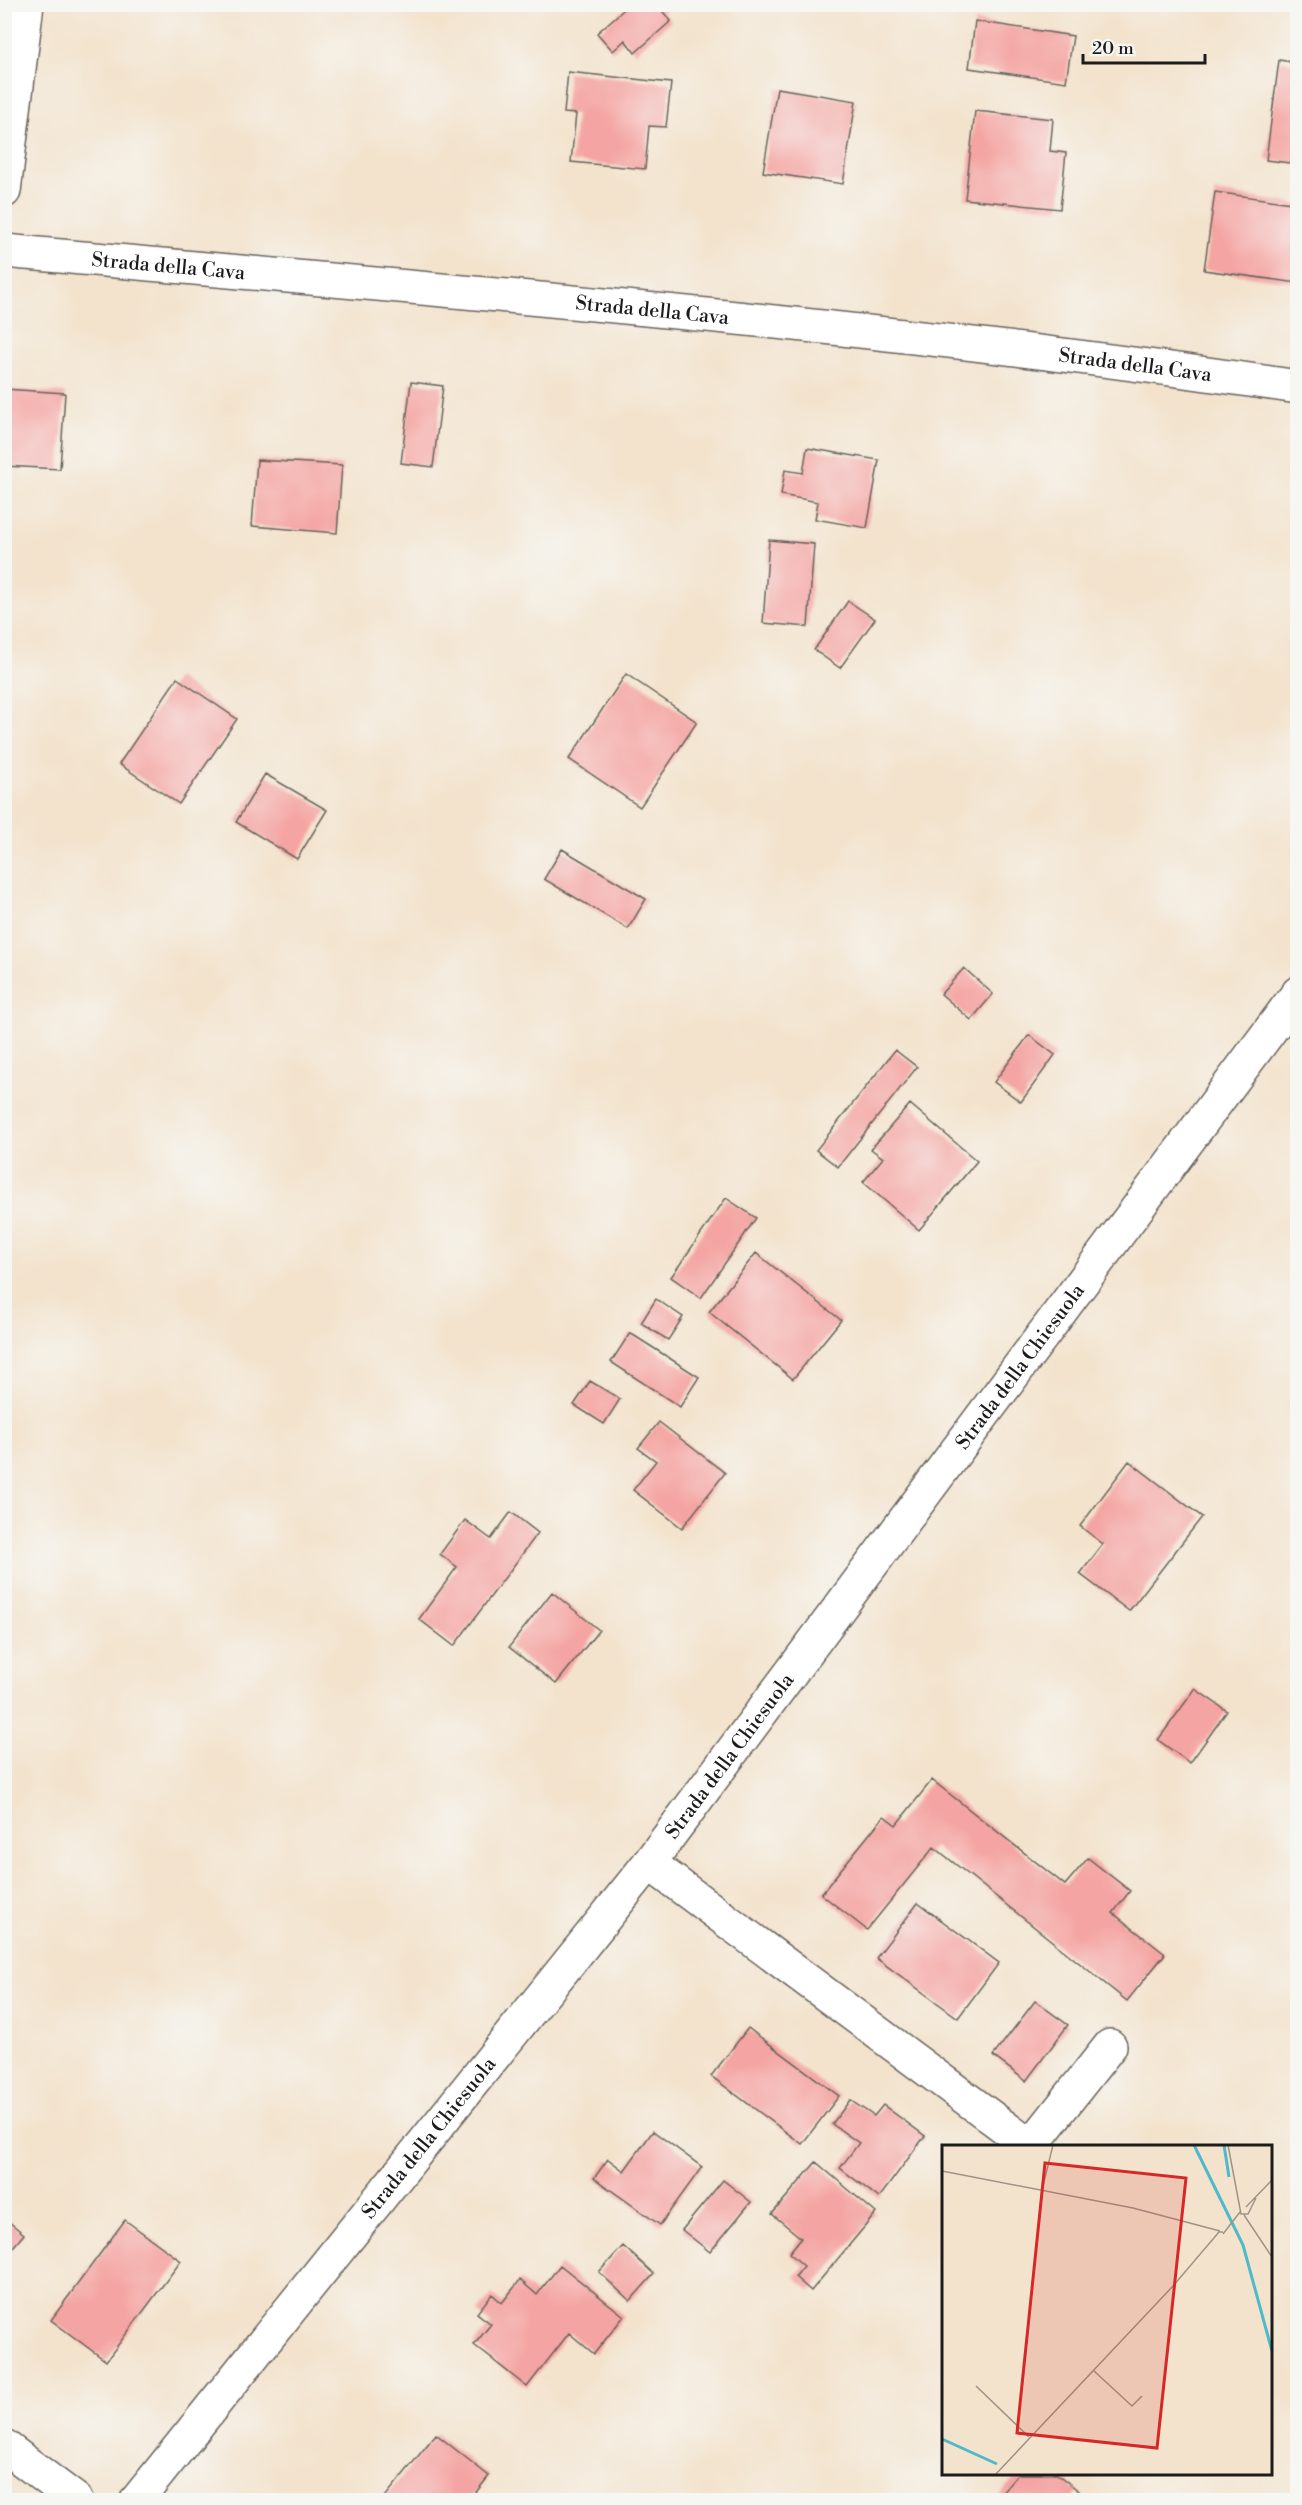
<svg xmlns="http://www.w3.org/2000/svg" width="1302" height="2505" viewBox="0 0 1302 2505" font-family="'Libre Bodoni',serif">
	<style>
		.building { fill: #f4a4a2 }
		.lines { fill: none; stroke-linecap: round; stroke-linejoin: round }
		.minor-casing { stroke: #67625a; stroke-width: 36 }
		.tertiary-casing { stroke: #67625a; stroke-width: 36 }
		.minor { stroke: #fff; stroke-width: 33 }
		.tertiary { stroke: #fff; stroke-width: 33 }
		.labels { text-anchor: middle; stroke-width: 5; stroke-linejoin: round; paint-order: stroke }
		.street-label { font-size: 20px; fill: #1c1c1c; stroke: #f6f6f2 }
		.inset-river { fill: none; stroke: #4db9c9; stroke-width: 3 }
		.inset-road { fill: none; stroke: #9d9386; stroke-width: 1.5 }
		.view { fill: #d62828; fill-opacity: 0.15; stroke: #d62828; stroke-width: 3 }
		.inset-edge { fill: none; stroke: #1c1c1c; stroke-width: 3 }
	</style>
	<rect width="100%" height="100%" fill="#f6f6f2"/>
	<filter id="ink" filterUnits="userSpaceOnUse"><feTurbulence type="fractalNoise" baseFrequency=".0167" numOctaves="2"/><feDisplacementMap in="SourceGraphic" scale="12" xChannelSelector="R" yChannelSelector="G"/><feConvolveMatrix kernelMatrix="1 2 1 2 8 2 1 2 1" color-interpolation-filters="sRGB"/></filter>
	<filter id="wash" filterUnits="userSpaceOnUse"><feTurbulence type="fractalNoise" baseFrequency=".008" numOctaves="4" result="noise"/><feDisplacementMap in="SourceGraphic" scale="24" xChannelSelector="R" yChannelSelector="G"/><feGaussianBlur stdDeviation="1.35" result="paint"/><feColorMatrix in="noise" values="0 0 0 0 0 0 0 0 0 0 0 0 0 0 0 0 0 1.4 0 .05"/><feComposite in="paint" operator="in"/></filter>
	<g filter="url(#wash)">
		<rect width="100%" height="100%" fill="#f3e3cd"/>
		<g id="blocks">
			<path class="building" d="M 630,4 L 671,4 L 663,12 L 671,21 L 635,53 L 625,40 L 613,51 L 597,33 Z
				M 975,21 L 1073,36 L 1066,82 L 969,68 Z
				M 1279,60 L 1298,63 L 1298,164 L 1266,160 Z
				M 568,72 L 671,83 L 666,127 L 649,126 L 645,169 L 571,162 L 576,114 L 564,113 Z
				M 777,88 L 856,101 L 843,184 L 763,172 Z
				M 975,111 L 1053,119 L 1050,151 L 1066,153 L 1060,209 L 965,199 Z
				M 1215,192 L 1298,204 L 1298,283 L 1204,270 Z
				M 411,382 L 443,386 L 433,467 L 401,463 Z
				M 4,389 L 65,393 L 60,469 L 4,466 Z
				M 807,448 L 879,460 L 867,528 L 815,519 L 818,502 L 781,495 L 785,470 L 803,473 Z
				M 257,460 L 342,465 L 337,533 L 252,526 Z
				M 769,540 L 814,544 L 808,627 L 763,623 Z
				M 848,601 L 875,619 L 840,668 L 814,650 Z
				M 626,674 L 697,722 L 640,807 L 569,759 Z
				M 177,678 L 237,719 L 179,804 L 119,764 Z
				M 265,774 L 327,810 L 297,859 L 236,822 Z
				M 562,849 L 646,899 L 628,929 L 544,879 Z
				M 964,968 L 993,994 L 971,1020 L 941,994 Z
				M 1029,1035 L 1055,1055 L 1021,1102 L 994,1082 Z
				M 895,1050 L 917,1067 L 838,1167 L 816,1150 Z
				M 910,1104 L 977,1161 L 919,1230 L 863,1182 L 883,1158 L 871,1149 Z
				M 726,1198 L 756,1218 L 701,1298 L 671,1277 Z
				M 756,1253 L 841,1320 L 793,1379 L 709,1312 Z
				M 656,1299 L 683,1317 L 668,1340 L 641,1323 Z
				M 630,1333 L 699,1377 L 680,1407 L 611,1362 Z
				M 590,1381 L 620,1399 L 604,1424 L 574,1405 Z
				M 659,1422 L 725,1473 L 682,1528 L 633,1490 L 656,1461 L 638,1448 Z
				M 1129,1461 L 1202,1517 L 1129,1611 L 1080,1574 L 1103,1544 L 1080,1526 Z
				M 511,1512 L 538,1533 L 454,1646 L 419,1619 L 457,1567 L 440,1554 L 465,1520 L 491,1539 Z
				M 552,1592 L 599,1630 L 556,1684 L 509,1647 Z
				M 1195,1689 L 1227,1711 L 1190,1763 L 1158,1740 Z
				M 932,1780 L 1065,1885 L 1088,1858 L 1130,1891 L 1113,1913 L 1165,1954 L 1127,2001 L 934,1847 L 867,1930 L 821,1894 L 884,1816 L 896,1825 Z
				M 918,1903 L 999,1963 L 958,2018 L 876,1958 Z
				M 1035,2001 L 1068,2025 L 1026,2081 L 993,2056 Z
				M 748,2028 L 839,2096 L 802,2144 L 711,2076 Z
				M 850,2100 L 874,2116 L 883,2105 L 925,2136 L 879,2198 L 840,2168 L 859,2143 L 832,2124 Z
				M 653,2131 L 702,2167 L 660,2225 L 594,2178 L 608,2159 L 624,2171 Z
				M 816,2162 L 876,2213 L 811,2291 L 795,2277 L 804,2266 L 789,2253 L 801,2238 L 772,2214 Z
				M 723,2180 L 751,2202 L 710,2252 L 682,2230 Z
				M 4,2218 L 24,2234 L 4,2258 Z
				M 125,2220 L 181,2261 L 106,2361 L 51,2320 Z
				M 623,2246 L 654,2274 L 630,2301 L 599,2272 Z
				M 560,2265 L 624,2316 L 594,2354 L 569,2333 L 527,2387 L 474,2345 L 491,2324 L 477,2313 L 492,2294 L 502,2303 L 520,2280 L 537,2295 Z
				M 436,2434 L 489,2476 L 472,2497 L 476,2500 L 389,2500 L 385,2497 Z
				M 1018,2474 L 1057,2474 L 1079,2491 L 1071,2500 L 996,2500 Z"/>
		</g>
	</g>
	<g filter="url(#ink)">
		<use href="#blocks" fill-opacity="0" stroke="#67625a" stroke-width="1.5"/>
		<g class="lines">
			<defs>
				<g id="minor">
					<path d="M 4,191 L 27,4"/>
					<path id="s1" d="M 4,251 C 436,290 869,323 1298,387"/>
					<path d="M 649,1863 L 1030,2146"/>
					<path d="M 1031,2146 L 1110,2046"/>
					<path d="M 4,2446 L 76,2500"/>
				</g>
				<g id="tertiary">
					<path id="s2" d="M 137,2500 L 649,1863 L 1298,993"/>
				</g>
			</defs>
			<use href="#minor" class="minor-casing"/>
			<use href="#tertiary" class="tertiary-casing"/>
			<use href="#minor" class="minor"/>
			<use href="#tertiary" class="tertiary"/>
		</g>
	</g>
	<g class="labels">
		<g class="street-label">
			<text dy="7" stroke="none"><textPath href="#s1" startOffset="165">Strada della Cava</textPath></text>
			<text dy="7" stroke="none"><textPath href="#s1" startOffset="651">Strada della Cava</textPath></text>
			<text dy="7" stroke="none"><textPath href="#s1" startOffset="1137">Strada della Cava</textPath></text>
			<text dy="7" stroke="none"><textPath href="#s2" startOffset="1437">Strada della Chiesuola</textPath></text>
			<text dy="7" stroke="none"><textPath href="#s2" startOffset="951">Strada della Chiesuola</textPath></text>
			<text dy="7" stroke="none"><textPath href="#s2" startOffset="465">Strada della Chiesuola</textPath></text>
		</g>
	</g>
	<g transform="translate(942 2145)">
		<rect width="330" height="330" fill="#f3e3cd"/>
		<path class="inset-river" d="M 252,0 L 301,100 L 330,206M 282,0 L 287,32M 0,294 L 55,319"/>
		<path class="inset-road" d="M 286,0 L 299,69 L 306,69 L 314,53M 0,26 L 191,63 L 278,86M 100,45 L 111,0M 304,62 L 330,35M 302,70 L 330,112M 281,89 L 298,67M 152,226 L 190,261 L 200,251M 34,241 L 87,292M 53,330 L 231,141 L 277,87 L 281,87"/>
		<path class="view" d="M 103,18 L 244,33 L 215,303 L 75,288 Z"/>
		<rect width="330" height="330" class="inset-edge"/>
	</g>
	<rect width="1302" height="2505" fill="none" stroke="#f6f6f2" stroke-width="24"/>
	<path d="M1083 54v9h122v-9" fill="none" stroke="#1c1c1c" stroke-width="3"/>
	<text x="1092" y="54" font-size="18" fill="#1c1c1c" stroke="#f6f6f2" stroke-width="4.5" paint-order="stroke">20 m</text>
</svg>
